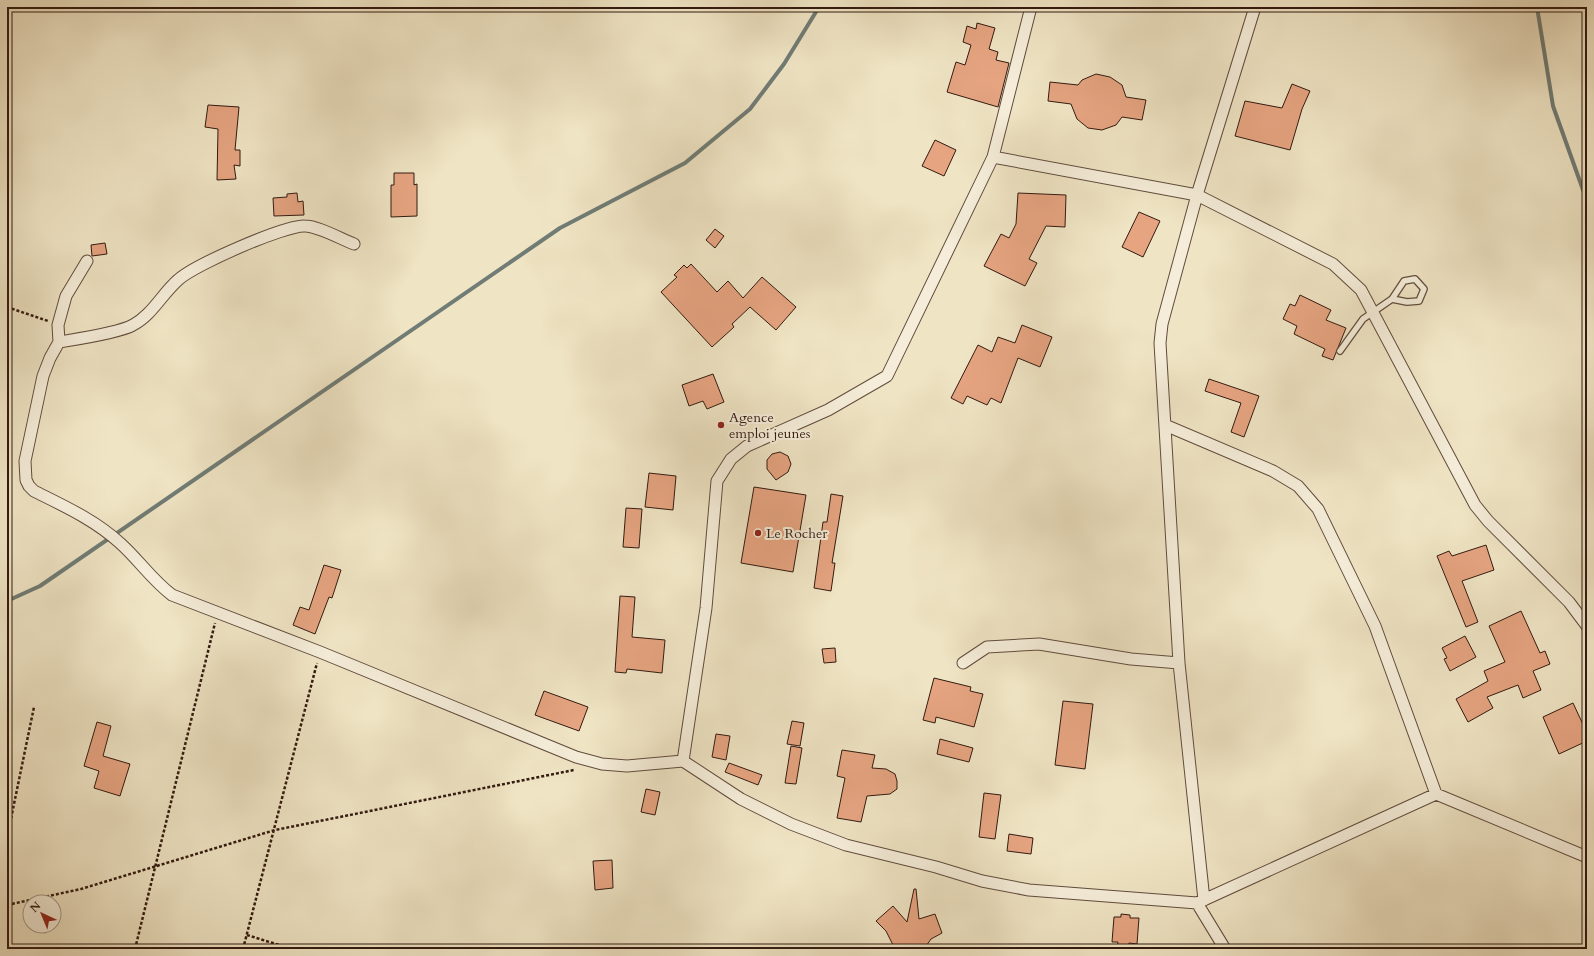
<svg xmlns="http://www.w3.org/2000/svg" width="1594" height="956" viewBox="0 0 1594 956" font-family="Cardo,serif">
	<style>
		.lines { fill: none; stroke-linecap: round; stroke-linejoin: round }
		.stream { stroke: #707c75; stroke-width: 4 }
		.building { fill: #e6a481; stroke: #321a10 }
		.lane-casing { stroke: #614c3d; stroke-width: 8 }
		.street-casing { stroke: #614c3d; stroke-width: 13 }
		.path { stroke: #321a10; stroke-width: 2.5; stroke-dasharray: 3 2; stroke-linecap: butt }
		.lane { stroke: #f5edd9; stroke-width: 5.5 }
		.street { stroke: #f5edd9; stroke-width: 11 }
		.poi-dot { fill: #8f2418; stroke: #f5edd9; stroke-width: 1.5 }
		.labels { text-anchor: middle; stroke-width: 4; stroke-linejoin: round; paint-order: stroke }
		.poi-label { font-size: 14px; fill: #321a10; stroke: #f5edd9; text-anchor: start }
	</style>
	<rect width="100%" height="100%" fill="#efe4c4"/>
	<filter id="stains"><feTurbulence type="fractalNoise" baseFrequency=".005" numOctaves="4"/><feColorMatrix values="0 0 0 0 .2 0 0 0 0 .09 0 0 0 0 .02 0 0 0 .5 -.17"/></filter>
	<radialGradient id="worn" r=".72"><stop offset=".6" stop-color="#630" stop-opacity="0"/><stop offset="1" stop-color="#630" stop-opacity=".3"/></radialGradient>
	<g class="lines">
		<path class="stream" d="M 1537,7 L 1553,106 L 1587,201
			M 7,601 L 40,586 L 560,228 L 685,163 L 750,109 L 784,64 L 819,7"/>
	</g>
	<path class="building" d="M 977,23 L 995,28 L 989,49 L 998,52 L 996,60 L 1009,63 L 998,107 L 947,92 L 956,62 L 965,65 L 971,45 L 963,42 L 967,26 L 976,29 Z
		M 1096,74 L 1110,77 L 1122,85 L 1126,97 L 1146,100 L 1142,120 L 1122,117 L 1116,125 L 1102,130 L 1088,128 L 1077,119 L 1071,104 L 1048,101 L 1050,82 L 1078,85 L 1082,80 Z
		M 1292,84 L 1310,91 L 1302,109 L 1290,150 L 1235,136 L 1245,101 L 1282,108 Z
		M 208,105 L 239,107 L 235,150 L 240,150 L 240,166 L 234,165 L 236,179 L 217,180 L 218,129 L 205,127 Z
		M 935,140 L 956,150 L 944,176 L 922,166 Z
		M 394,173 L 414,173 L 414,185 L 417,184 L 417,216 L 391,217 L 391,185 L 394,185 Z
		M 297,193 L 298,202 L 303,201 L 304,215 L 274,216 L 273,198 L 287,197 L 287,194 Z
		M 1018,193 L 1066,195 L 1065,227 L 1046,226 L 1029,259 L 1037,263 L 1025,286 L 984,266 L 1001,234 L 1009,238 L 1016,224 Z
		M 1139,212 L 1160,221 L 1143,257 L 1122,247 Z
		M 715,229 L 724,236 L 715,248 L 706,240 Z
		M 105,243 L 107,254 L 92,256 L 91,245 Z
		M 691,264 L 717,292 L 728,281 L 743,298 L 762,277 L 796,307 L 776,330 L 750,307 L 732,324 L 734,327 L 712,347 L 661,292 L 677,277 L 674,275 L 684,265 L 687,268 Z
		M 1300,295 L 1331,310 L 1326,320 L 1346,328 L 1333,360 L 1322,356 L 1325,349 L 1294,334 L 1297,326 L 1283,319 L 1290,304 L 1295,306 Z
		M 1022,325 L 1052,337 L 1040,367 L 1018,358 L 1001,403 L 991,398 L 987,405 L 967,396 L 963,404 L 951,398 L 978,345 L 992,352 L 998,337 L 1015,343 Z
		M 713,374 L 724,402 L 707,409 L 703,401 L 689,406 L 682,385 Z
		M 1209,379 L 1259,396 L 1244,437 L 1231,432 L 1241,403 L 1205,391 Z
		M 780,452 L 788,456 L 791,464 L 788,472 L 776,480 L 767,469 L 767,460 L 772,454 Z
		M 649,473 L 676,476 L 673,510 L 645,507 Z
		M 754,487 L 806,495 L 793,572 L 741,563 Z
		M 831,494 L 843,496 L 832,563 L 835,563 L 831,591 L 814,588 L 823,522 L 827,522 Z
		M 626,508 L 642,509 L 639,548 L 623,547 Z
		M 1486,545 L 1494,570 L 1462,581 L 1478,622 L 1466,627 L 1437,556 L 1449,551 L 1452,556 Z
		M 324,565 L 341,570 L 332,598 L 329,597 L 315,634 L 293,625 L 300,607 L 309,610 Z
		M 620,596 L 635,597 L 632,637 L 665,640 L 662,673 L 627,669 L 626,673 L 615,672 Z
		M 1521,611 L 1540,653 L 1545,651 L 1550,664 L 1533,671 L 1541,690 L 1523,698 L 1518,685 L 1487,697 L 1493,708 L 1468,722 L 1456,699 L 1488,681 L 1484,671 L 1505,662 L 1489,626 Z
		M 1465,636 L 1476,657 L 1450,671 L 1444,659 L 1447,658 L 1442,648 Z
		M 835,648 L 836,662 L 824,663 L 822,649 Z
		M 934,678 L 971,687 L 970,691 L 983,694 L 974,727 L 936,717 L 935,723 L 923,720 Z
		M 544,691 L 588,707 L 579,731 L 535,715 Z
		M 1063,701 L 1093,704 L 1085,769 L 1055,765 Z
		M 1573,703 L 1587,733 L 1587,741 L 1559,754 L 1543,717 Z
		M 792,721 L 804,723 L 800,746 L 787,744 Z
		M 97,722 L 111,726 L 103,756 L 130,764 L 120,796 L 94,788 L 99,771 L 84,766 Z
		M 716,734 L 730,736 L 726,760 L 712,757 Z
		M 940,739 L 973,748 L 969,762 L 937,754 Z
		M 791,746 L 802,748 L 796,784 L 785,783 Z
		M 842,750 L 875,755 L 872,768 L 886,769 L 895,774 L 897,781 L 897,789 L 890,794 L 867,796 L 861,822 L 837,818 L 845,778 L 837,776 Z
		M 729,763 L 762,775 L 758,785 L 725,772 Z
		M 646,789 L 660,792 L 655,815 L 641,812 Z
		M 984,793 L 1001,795 L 995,839 L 979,837 Z
		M 1009,834 L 1033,838 L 1031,854 L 1007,851 Z
		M 612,860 L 613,888 L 595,890 L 593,861 Z
		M 914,889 L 916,889 L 919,919 L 935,914 L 942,933 L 931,939 L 924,949 L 895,949 L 886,931 L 876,921 L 893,906 L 907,922 Z
		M 1121,914 L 1130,915 L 1130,918 L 1139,918 L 1137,944 L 1129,943 L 1128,949 L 1117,949 L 1118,942 L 1112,942 L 1114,917 L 1121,917 Z"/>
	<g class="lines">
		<defs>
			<path id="lane" d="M 1340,351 L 1363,319 L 1392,299 L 1404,281 L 1415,279 L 1424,289 L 1419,301 L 1407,302 L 1392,299"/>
			<path id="street" d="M 1031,7 L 993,157 L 887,376 L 828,410 L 747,446 L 731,459 L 717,481 L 706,608 L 683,761 L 741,799 L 791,824 L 846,845 L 936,867 L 982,881 L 1029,890 L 1197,903 L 1436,794 L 1587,857
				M 993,157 L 1197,195 L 1333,264 L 1361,290 L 1475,505 L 1488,521 L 1569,602 L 1587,626
				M 87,261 L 66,296 L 58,325 L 59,342 L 50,358 L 43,376 L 25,461 L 26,480 L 29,486 L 34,491 C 64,506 95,520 120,543 C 139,560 152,580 172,595 L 320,652 L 576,757 L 602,764 L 627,766 L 683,761
				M 59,342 C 77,339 119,333 133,325 C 152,315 162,294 178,280 C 194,265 285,225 305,226 C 318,226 341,239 354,244
				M 1165,425 L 1273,471 L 1298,486 L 1318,509 L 1375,626 L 1436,794
				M 963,663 L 987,647 L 1039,644 L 1131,659 L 1179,663
				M 1204,900 L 1179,663 L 1160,343 L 1162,324 L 1197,195 L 1255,7
				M 1197,903 L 1225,949"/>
		</defs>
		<use href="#lane" class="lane-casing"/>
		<use href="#street" class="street-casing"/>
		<path class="path" d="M 7,307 L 48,321
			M 7,838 L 34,707
			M 7,905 L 81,889 L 275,830 L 574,770
			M 247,935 L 292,949
			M 135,949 L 215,623
			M 243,949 L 317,663"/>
		<use href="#lane" class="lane"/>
		<use href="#street" class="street"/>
	</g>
	<g class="poi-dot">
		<circle cx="721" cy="425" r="4"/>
		<circle cx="758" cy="533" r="4"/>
	</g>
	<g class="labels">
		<g class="poi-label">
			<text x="729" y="422">Agence<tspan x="729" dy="16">emploi jeunes</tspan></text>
			<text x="766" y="538">Le Rocher</text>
		</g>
	</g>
	<rect width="1594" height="956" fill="none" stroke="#efe4c4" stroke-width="24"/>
	<rect x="8" y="8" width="1578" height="940" fill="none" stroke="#321a10" stroke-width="2"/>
	<rect x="12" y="12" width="1570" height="932" fill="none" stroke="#321a10"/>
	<g transform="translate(42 914) rotate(316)"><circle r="19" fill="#f5edd9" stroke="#a79989"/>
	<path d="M0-3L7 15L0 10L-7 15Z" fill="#8f2418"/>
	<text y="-6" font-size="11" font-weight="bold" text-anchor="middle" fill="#321a10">N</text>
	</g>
	<rect width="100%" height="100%" filter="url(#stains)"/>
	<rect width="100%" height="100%" fill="url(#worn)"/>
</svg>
